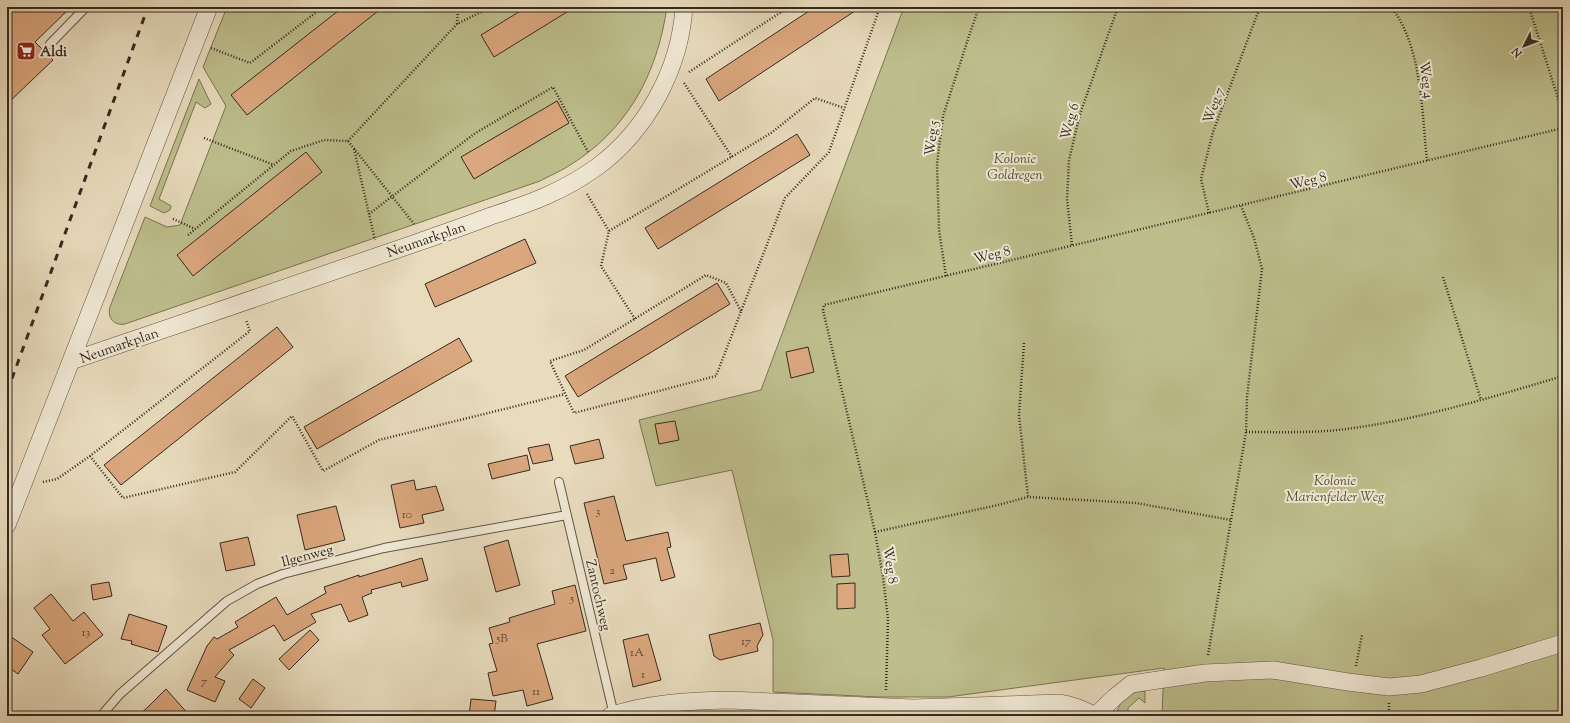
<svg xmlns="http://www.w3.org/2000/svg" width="1570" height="723" viewBox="0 0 1570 723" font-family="'Sorts Mill Goudy',serif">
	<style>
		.green { fill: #bdbe8c; stroke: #797456 }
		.building { fill: #dba77e; stroke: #352a20 }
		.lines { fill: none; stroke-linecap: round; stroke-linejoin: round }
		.service-casing { stroke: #625647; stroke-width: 10 }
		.minor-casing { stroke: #625647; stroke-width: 18 }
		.path { stroke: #352a20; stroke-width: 2.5; stroke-dasharray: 1 2; stroke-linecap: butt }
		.service { stroke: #f0e8d4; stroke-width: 8 }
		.minor { stroke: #f0e8d4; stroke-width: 17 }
		.rail { stroke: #352a20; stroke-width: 3; stroke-dasharray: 7 7; stroke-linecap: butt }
		.labels { text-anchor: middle; stroke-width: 4; stroke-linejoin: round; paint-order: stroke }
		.number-label { font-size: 12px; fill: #5e4938 }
		.poi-label { font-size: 14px; font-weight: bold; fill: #352a20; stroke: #f0e8d4; text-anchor: start }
		.street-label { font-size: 14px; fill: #352a20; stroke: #f0e8d4 }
		.park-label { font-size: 14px; font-style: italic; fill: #574f3b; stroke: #f0e8d4 }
	</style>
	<rect width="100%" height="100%" fill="#e8dcbd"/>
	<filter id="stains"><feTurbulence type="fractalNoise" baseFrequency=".005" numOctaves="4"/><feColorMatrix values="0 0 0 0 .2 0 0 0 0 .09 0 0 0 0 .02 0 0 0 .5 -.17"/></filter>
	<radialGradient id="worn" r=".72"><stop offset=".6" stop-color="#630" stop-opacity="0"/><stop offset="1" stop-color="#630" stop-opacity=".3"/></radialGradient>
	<path class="green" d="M 227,7 L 667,7 C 657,75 627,131 567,167 C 559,172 549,176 540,181 L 125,324 C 114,326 107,318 110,307 L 145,217 L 167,227 L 180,225 L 226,106 L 203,67 Z
		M 904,7 L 1563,7 L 1563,716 L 1162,716 L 1164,668 L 948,697 L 879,697 L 773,692 L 773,640 L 732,470 L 656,486 L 639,420 L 761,390 Z
		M 199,79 L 211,104 L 205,108 L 196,102 L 159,199 L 171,206 L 170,210 L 164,213 L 150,206 Z
		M 1145,691 L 1145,703 L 1139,698 L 1128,708 L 1128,716 L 1115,716 C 1122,699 1125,692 1145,691 Z"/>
	<path class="building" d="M 7,7 L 71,7 L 35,42 L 53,60 L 7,104 Z
		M 343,7 L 383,7 L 247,115 L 231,95 Z
		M 527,7 L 575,7 L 494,57 L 481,35 Z
		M 815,7 L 861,7 L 719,101 L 706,79 Z
		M 557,101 L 569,123 L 474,179 L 461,157 Z
		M 797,134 L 810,155 L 658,249 L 645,228 Z
		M 306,152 L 322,172 L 193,276 L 177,255 Z
		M 525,239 L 536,263 L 435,307 L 425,284 Z
		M 717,283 L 730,304 L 578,397 L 565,376 Z
		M 277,327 L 293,347 L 121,485 L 104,465 Z
		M 459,338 L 472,361 L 317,449 L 304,427 Z
		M 808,347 L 814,372 L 791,378 L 786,352 Z
		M 675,421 L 679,440 L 659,444 L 655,424 Z
		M 599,439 L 604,458 L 575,464 L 570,446 Z
		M 549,444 L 553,460 L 533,464 L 528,448 Z
		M 527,455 L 530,470 L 492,479 L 488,464 Z
		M 414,480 L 416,490 L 436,486 L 444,510 L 422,515 L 424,523 L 400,528 L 391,485 Z
		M 614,496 L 626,541 L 668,532 L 671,547 L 667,548 L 675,577 L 661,581 L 656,558 L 623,565 L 627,579 L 604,584 L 584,503 Z
		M 336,506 L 345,540 L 305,550 L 297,515 Z
		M 248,537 L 255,565 L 226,571 L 220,543 Z
		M 508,540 L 520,585 L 496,592 L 484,547 Z
		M 848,554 L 850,576 L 832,577 L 830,555 Z
		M 422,558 L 428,580 L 402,587 L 401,582 L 371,590 L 372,593 L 362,597 L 368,615 L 349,622 L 341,604 L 311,614 L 316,622 L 284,641 L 274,625 L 229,650 L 234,655 L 215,677 L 225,681 L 215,702 L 187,690 L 207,646 L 214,637 L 217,639 L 238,627 L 235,622 L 276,597 L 287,615 L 326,593 L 324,587 L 359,575 L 359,577 Z
		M 109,582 L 112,596 L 93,600 L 91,585 Z
		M 855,583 L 855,608 L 837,609 L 837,584 Z
		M 575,585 L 586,631 L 537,644 L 553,699 L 527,706 L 523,690 L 493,696 L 488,673 L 497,671 L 489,644 L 493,643 L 489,628 L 510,622 L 509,618 L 555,604 L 552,591 Z
		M 51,594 L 73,621 L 84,612 L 103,635 L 65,664 L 42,635 L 50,629 L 34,608 Z
		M 129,614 L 167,626 L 158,652 L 131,644 L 132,641 L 121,639 Z
		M 760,623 L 763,635 L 757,646 L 758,651 L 720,660 L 714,656 L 709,635 Z
		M 310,630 L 319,640 L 289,670 L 279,659 Z
		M 7,634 L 33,652 L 18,674 L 7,666 Z
		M 648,634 L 661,680 L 633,687 L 623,640 Z
		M 253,679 L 265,688 L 251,708 L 239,699 Z
		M 166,689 L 190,716 L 138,716 L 150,705 Z
		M 471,699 L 496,701 L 494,716 L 469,716 Z"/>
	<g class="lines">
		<defs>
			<path id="service" d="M 50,44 L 86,7
				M 559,482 L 614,715
				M 101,716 L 120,694 L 227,601 L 257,584 L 283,574 L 384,548 L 567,515"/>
			<path id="minor" d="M 71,361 C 185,322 299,284 413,244 C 439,235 465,226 491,216 C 531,203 562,192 597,167 C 647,130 680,69 684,7
				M 7,525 L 209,7
				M 610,716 C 648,703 689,701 729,700 L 913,708 L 1059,703 C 1073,705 1083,709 1095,716 L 1115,697 L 1131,684 L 1205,673 L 1273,670 L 1348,682 L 1389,687 L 1421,684 L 1481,668 L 1563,643"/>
		</defs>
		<use href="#service" class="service-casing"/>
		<use href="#minor" class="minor-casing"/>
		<path class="path" d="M 1391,7 C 1422,45 1422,114 1427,161
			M 1529,7 L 1563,114
			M 457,24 L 458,7
			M 211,48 L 250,63 L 323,7
			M 689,72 L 789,7
			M 684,83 L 732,157
			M 204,138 L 274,165
			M 348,141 L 457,24 L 491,7
			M 354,149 L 375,240
			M 587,194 L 609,231
			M 1209,213 L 1201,179 L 1213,132 L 1260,7
			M 369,214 L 474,134 L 553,87 L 588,152
			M 173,219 L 195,229
			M 188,235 L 291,151 L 324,140 L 348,141 L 414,224
			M 1072,245 L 1067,199 L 1069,160 L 1080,114 L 1118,7
			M 946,276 L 939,230 L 937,164 L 943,116 L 970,33 L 979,7
			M 1443,277 L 1481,400
			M 741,311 L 726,283 L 706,275 L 584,350 L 550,361 L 574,413 L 716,376 L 785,198 L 829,152 L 880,7
			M 635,319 L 601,266 L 609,231 L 771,133 L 815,98 L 844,108
			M 1024,343 L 1019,415 L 1028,497
			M 1246,432 C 1277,432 1308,433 1338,430 C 1415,421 1489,398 1563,376
			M 90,456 L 123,498 L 235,472 L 292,416 L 323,471 L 379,440 L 565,394
			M 43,482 L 57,479 L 90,456 L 250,331 L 246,320
			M 875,532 L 998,505 L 1028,497 L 1136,503 L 1231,520
			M 1208,655 L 1246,432 L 1247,397 L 1262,269 L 1254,238 L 1241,206
			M 1356,666 L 1362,635
			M 886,690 L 888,619 L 883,577 L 875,532 L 823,310 L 824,305 L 1563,128
			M 1389,716 L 1389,703"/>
		<use href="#service" class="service"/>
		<use href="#minor" class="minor"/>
		<path class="rail" d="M 7,392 L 148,7"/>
	</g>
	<defs>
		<symbol id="supermarket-square" viewBox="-11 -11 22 22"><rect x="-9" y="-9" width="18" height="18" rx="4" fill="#8f2418" stroke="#f0e8d4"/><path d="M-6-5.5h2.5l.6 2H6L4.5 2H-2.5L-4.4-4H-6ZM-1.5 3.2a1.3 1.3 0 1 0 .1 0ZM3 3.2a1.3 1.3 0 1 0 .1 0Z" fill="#fff"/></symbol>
	</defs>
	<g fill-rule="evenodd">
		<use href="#supermarket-square" x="15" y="40" width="22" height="22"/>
	</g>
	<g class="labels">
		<g class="number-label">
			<text x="598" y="515">3</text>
			<text x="407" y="518">10</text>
			<text x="612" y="574">2</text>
			<text x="572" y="602">5</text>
			<text x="86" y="636">13</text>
			<text x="502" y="642">5B</text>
			<text x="746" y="645">17</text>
			<text x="637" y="656">1A</text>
			<text x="643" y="678">1</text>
			<text x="204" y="685">7</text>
			<text x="536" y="695">11</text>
		</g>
		<g class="poi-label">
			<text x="40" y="56">Aldi</text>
		</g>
		<g class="street-label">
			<text transform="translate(1427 80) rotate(82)" y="5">Weg 4</text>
			<text transform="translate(1213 105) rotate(-70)" y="5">Weg 7</text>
			<text transform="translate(1069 121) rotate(-75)" y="5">Weg 6</text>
			<text transform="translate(931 138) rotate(-83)" y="5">Weg 5</text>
			<text transform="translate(1308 180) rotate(-14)" y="5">Weg 8</text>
			<text transform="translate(426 239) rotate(-19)" y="5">Neumarkplan</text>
			<text transform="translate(992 254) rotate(-14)" y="5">Weg 8</text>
			<text transform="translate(119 345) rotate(-19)" y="5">Neumarkplan</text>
			<text transform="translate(307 555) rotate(-15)" y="5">Ilgenweg</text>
			<text transform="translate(891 565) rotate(81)" y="5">Weg 8</text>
			<text transform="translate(599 595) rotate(77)" y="5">Zantochweg</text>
		</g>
		<g class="park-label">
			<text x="1015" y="163">Kolonie<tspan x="1015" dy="16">Goldregen</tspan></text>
			<text x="1335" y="485">Kolonie<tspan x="1335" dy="16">Marienfelder Weg</tspan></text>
		</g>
	</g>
	<rect width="1570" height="723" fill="none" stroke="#e8dcbd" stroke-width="24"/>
	<rect x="8" y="8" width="1554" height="707" fill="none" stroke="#352a20" stroke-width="2"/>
	<rect x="12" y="12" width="1546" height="699" fill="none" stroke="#352a20"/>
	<g transform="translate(1524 46) rotate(228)" stroke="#f0e8d4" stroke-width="3" paint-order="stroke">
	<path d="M0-3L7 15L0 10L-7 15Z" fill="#352a20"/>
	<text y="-6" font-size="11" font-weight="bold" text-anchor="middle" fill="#352a20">N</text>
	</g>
	<rect width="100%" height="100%" filter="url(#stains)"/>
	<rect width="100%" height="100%" fill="url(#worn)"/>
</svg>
